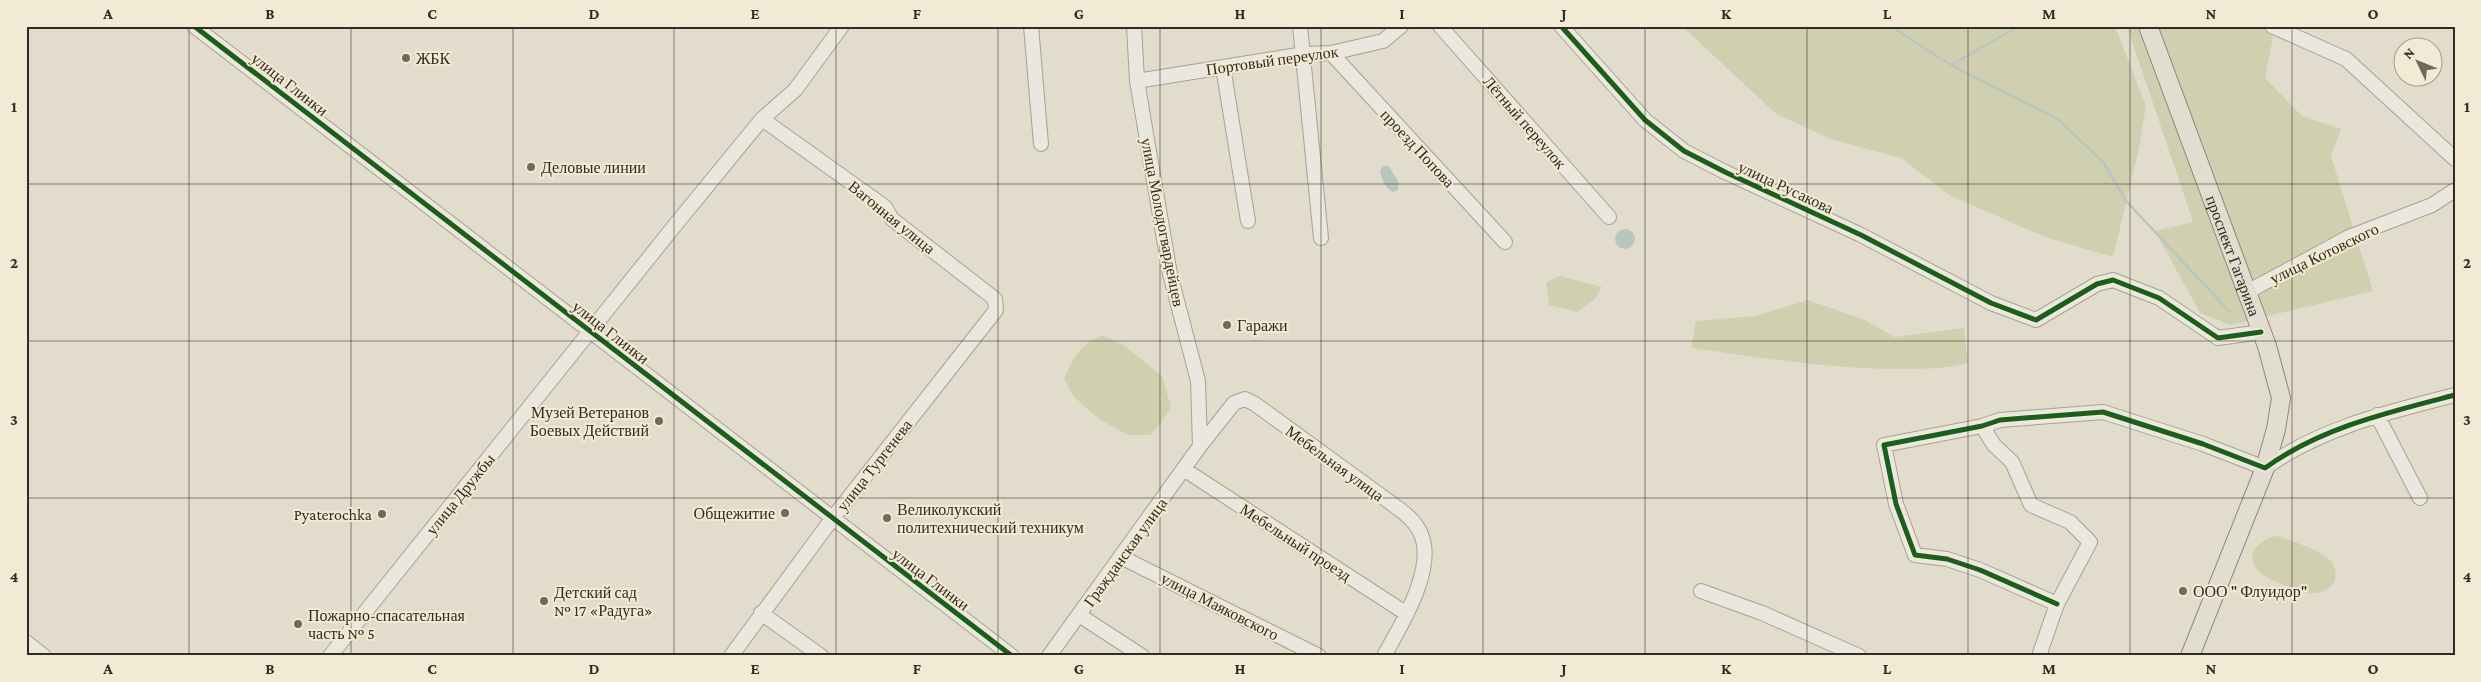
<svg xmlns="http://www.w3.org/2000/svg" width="2481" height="682" viewBox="0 0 2481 682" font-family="'Crimson Pro',serif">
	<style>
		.green { fill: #d0d0b1 }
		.water { fill: #b8c7be }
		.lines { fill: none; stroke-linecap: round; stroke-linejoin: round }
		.stream { stroke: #b8c7be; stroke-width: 2.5 }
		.minor-casing { stroke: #a7a196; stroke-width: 16 }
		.major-casing { stroke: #8d877d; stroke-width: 20 }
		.minor { stroke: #eae7de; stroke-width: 14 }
		.major { stroke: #e1ddd0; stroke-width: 18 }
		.cycleway-casing { stroke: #f2ead4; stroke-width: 8 }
		.cycleway { stroke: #1b5e20; stroke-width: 5 }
		.grid { fill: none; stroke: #352a1f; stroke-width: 1; stroke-opacity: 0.55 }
		.poi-dot { fill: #72685c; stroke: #f2ead4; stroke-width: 2 }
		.labels { text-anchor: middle; stroke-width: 4; stroke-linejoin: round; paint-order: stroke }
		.poi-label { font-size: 16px; fill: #352a1f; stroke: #f2ead4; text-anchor: start }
		.street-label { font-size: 16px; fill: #352a1f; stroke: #f2ead4 }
		.neatline { fill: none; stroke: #352a1f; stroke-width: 2 }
		.grid-label { font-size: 16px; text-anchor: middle; font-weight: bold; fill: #352a1f }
	</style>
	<rect width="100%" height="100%" fill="#e2dccd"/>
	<path class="green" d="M 1682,26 L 2115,26 L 2146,106 L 2139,148 L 2113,257 L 2045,237 L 1951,196 L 1901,158 L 1830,139 L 1775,113 Z
		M 2127,26 L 2256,26 L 2274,31 L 2265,78 L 2302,116 L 2341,129 L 2331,156 L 2373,291 L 2230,325 L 2200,313 L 2155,231 L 2193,222 Z
		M 1560,276 L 1602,287 L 1595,299 L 1577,312 L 1549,305 L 1546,282 Z
		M 1808,300 L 1865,320 L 1894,337 L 1964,328 L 1968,363 C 1940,370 1918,369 1889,369 C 1822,368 1756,357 1691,348 L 1696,321 L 1755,316 Z
		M 1102,335 L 1124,345 L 1162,376 L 1171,406 L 1162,422 L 1150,435 L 1128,435 L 1099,419 L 1073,396 L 1064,379 C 1074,355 1079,347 1102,335 Z
		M 2279,536 C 2292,542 2326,551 2333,564 C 2344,585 2320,599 2300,591 C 2289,586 2271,582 2262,574 C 2241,557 2258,538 2279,536 Z"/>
	<path class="water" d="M 1388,165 L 1399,183 L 1398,190 L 1393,192 C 1385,188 1382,180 1380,171 L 1382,167 Z
		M1615 239a10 10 0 1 1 20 0a10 10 0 1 1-20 0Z"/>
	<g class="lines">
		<path class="stream" d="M 1890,26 L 1951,65 L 2059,120 L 2104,163 L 2126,201 L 2230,312
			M 1951,65 L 2019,26"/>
		<defs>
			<path id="minor" d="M 194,26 L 1012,656
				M 1031,26 L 1041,144
				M 1134,26 L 1137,81 L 1170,274 L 1198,381 L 1200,446
				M 1300,26 L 1321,238
				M 1440,26 L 1609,217
				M 1561,26 L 1645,120 L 1684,151 L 1725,172 L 1861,235 L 1991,303 L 2036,320 L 2097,284 L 2113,280 L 2159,298 L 2218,338 L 2261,332
				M 2272,26 L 2346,59 L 2455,159
				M 1331,53 L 1505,242
				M 1223,67 L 1248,221
				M 1137,81 L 1304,54 L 1331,53 L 1383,41 L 1401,26
				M 2247,292 L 2349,237 L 2432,205 L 2455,190
				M 2377,415 L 2420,498
				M 1982,426 L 1994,445 L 2012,462 L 2031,505 L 2070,522 L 2090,542 L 2057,604 L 2039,656
				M 1185,470 L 1407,614
				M 1121,557 L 1319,656
				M 1701,591 L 1762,613 L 1859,656
				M 2057,604 L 1980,570 L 1947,559 L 1915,555 L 1896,504 L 1884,445 L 1982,426 L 2000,420 L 2103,412 L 2203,444 L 2265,468 C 2320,428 2389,412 2455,395
				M 761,613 L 821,656
				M 1079,615 L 1142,656
				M 26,642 L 44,656
				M 330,656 L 676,224 L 762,119 L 795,90 L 842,26
				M 731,656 L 832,519 L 996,310 L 995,299 L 892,219 L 885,207 L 762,119
				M 1049,656 L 1200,446 L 1234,403 L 1245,399 L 1255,404 L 1395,506 C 1405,513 1414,520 1419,530 C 1439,565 1401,625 1384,656"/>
			<g id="major">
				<path id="s1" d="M 2148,26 L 2267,346 L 2281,398 L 2276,429 L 2265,468 L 2190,656"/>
			</g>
		</defs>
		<use href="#minor" class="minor-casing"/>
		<use href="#major" class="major-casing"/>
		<use href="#minor" class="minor"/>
		<use href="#major" class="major"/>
		<defs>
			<path id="cycleway" d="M 194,26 L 1012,656
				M 1561,26 L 1645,120 L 1684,151 L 1725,172 L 1861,235 L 1991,303 L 2036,320 L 2097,284 L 2113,280 L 2159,298 L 2218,338 L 2261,332
				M 2057,604 L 1980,570 L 1947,559 L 1915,555 L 1896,504 L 1884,445 L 1982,426 L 2000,420 L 2103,412 L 2203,444 L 2265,468 C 2320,428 2389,412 2455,395"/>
		</defs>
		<use href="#cycleway" class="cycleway-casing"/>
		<use href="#cycleway" class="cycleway"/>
	</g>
	<path class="grid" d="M 189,26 L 189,656M 351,26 L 351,656M 513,26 L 513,656M 674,26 L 674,656M 836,26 L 836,656M 998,26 L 998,656M 1160,26 L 1160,656M 1321,26 L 1321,656M 1483,26 L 1483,656M 1645,26 L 1645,656M 1807,26 L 1807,656M 1968,26 L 1968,656M 2130,26 L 2130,656M 2292,26 L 2292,656M 26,184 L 2455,184M 26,341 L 2455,341M 26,498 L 2455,498"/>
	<g class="poi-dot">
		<circle cx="406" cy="58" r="5"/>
		<circle cx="531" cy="167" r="5"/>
		<circle cx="1227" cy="325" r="5"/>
		<circle cx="659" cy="421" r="5"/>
		<circle cx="785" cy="513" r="5"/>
		<circle cx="382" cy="514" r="5"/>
		<circle cx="887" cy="518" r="5"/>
		<circle cx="2183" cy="591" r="5"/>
		<circle cx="544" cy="601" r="5"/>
		<circle cx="298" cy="624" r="5"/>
	</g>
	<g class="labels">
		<g class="poi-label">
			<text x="416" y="64">ЖБК</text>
			<text x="541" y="173">Деловые линии</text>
			<text x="1237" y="331">Гаражи</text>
			<text x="649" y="418" text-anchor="end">Музей Ветеранов<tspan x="649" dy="18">Боевых Действий</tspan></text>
			<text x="897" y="515">Великолукский<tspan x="897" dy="18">политехнический техникум</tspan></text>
			<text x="775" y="519" text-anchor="end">Общежитие</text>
			<text x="372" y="520" text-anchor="end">Pyaterochka</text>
			<text x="2193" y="597">ООО " Флуидор"</text>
			<text x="554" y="598">Детский сад<tspan x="554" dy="18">№ 17 «Радуга»</tspan></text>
			<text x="308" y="621">Пожарно-спасательная<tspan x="308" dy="18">часть № 5</tspan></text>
		</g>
		<g class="street-label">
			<text transform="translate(1272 60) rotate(-8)" y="6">Портовый переулок</text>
			<text transform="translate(290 84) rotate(38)" y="6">улица Глинки</text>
			<text transform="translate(1525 122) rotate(49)" y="6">Лётный переулок</text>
			<text transform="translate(1418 148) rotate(47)" y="6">проезд Попова</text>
			<text transform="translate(1786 187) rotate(25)" y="6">улица Русакова</text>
			<text transform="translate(892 217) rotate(39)" y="6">Вагонная улица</text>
			<text transform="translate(1163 222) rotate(79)" y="6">улица Молодогвардейцев</text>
			<text transform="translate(2324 253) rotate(-26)" y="6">улица Котовского</text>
			<text dy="6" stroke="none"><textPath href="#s1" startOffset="245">проспект Гагарина</textPath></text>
			<text transform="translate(611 332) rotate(38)" y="6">улица Глинки</text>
			<text transform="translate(1335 463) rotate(36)" y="6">Мебельная улица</text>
			<text transform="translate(874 465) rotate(-52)" y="6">улица Тургенева</text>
			<text transform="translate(460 494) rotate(-51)" y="6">улица Дружбы</text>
			<text transform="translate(1296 542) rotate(33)" y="6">Мебельный проезд</text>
			<text transform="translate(1125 552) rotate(-54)" y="6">Гражданская улица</text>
			<text transform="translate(931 579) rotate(37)" y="6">улица Глинки</text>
			<text transform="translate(1220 606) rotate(27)" y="6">улица Маяковского</text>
		</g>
	</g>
	<rect width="2481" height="682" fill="none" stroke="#f2ead4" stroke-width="55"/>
	<g transform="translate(2418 62) rotate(313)"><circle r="24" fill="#f2ead4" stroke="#a69d8c"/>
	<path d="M0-4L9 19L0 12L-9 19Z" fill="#72685c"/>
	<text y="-8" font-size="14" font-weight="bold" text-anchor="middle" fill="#352a1f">N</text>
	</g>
	<rect x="28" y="28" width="2426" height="626" class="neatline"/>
	<g class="grid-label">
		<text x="108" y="19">A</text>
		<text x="270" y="19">B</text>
		<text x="432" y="19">C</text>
		<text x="594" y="19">D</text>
		<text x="755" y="19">E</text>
		<text x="917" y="19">F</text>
		<text x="1079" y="19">G</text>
		<text x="1240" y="19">H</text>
		<text x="1402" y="19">I</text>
		<text x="1564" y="19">J</text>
		<text x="1726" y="19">K</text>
		<text x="1887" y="19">L</text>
		<text x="2049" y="19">M</text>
		<text x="2211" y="19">N</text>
		<text x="2373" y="19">O</text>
		<text x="14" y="112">1</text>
		<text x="2467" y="112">1</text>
		<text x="14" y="268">2</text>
		<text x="2467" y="268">2</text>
		<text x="14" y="425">3</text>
		<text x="2467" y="425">3</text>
		<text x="14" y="582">4</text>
		<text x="2467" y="582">4</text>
		<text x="108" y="674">A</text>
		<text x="270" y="674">B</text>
		<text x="432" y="674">C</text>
		<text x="594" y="674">D</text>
		<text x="755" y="674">E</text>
		<text x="917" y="674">F</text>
		<text x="1079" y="674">G</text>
		<text x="1240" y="674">H</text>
		<text x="1402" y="674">I</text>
		<text x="1564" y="674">J</text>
		<text x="1726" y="674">K</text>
		<text x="1887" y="674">L</text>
		<text x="2049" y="674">M</text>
		<text x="2211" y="674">N</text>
		<text x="2373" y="674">O</text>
	</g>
</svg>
